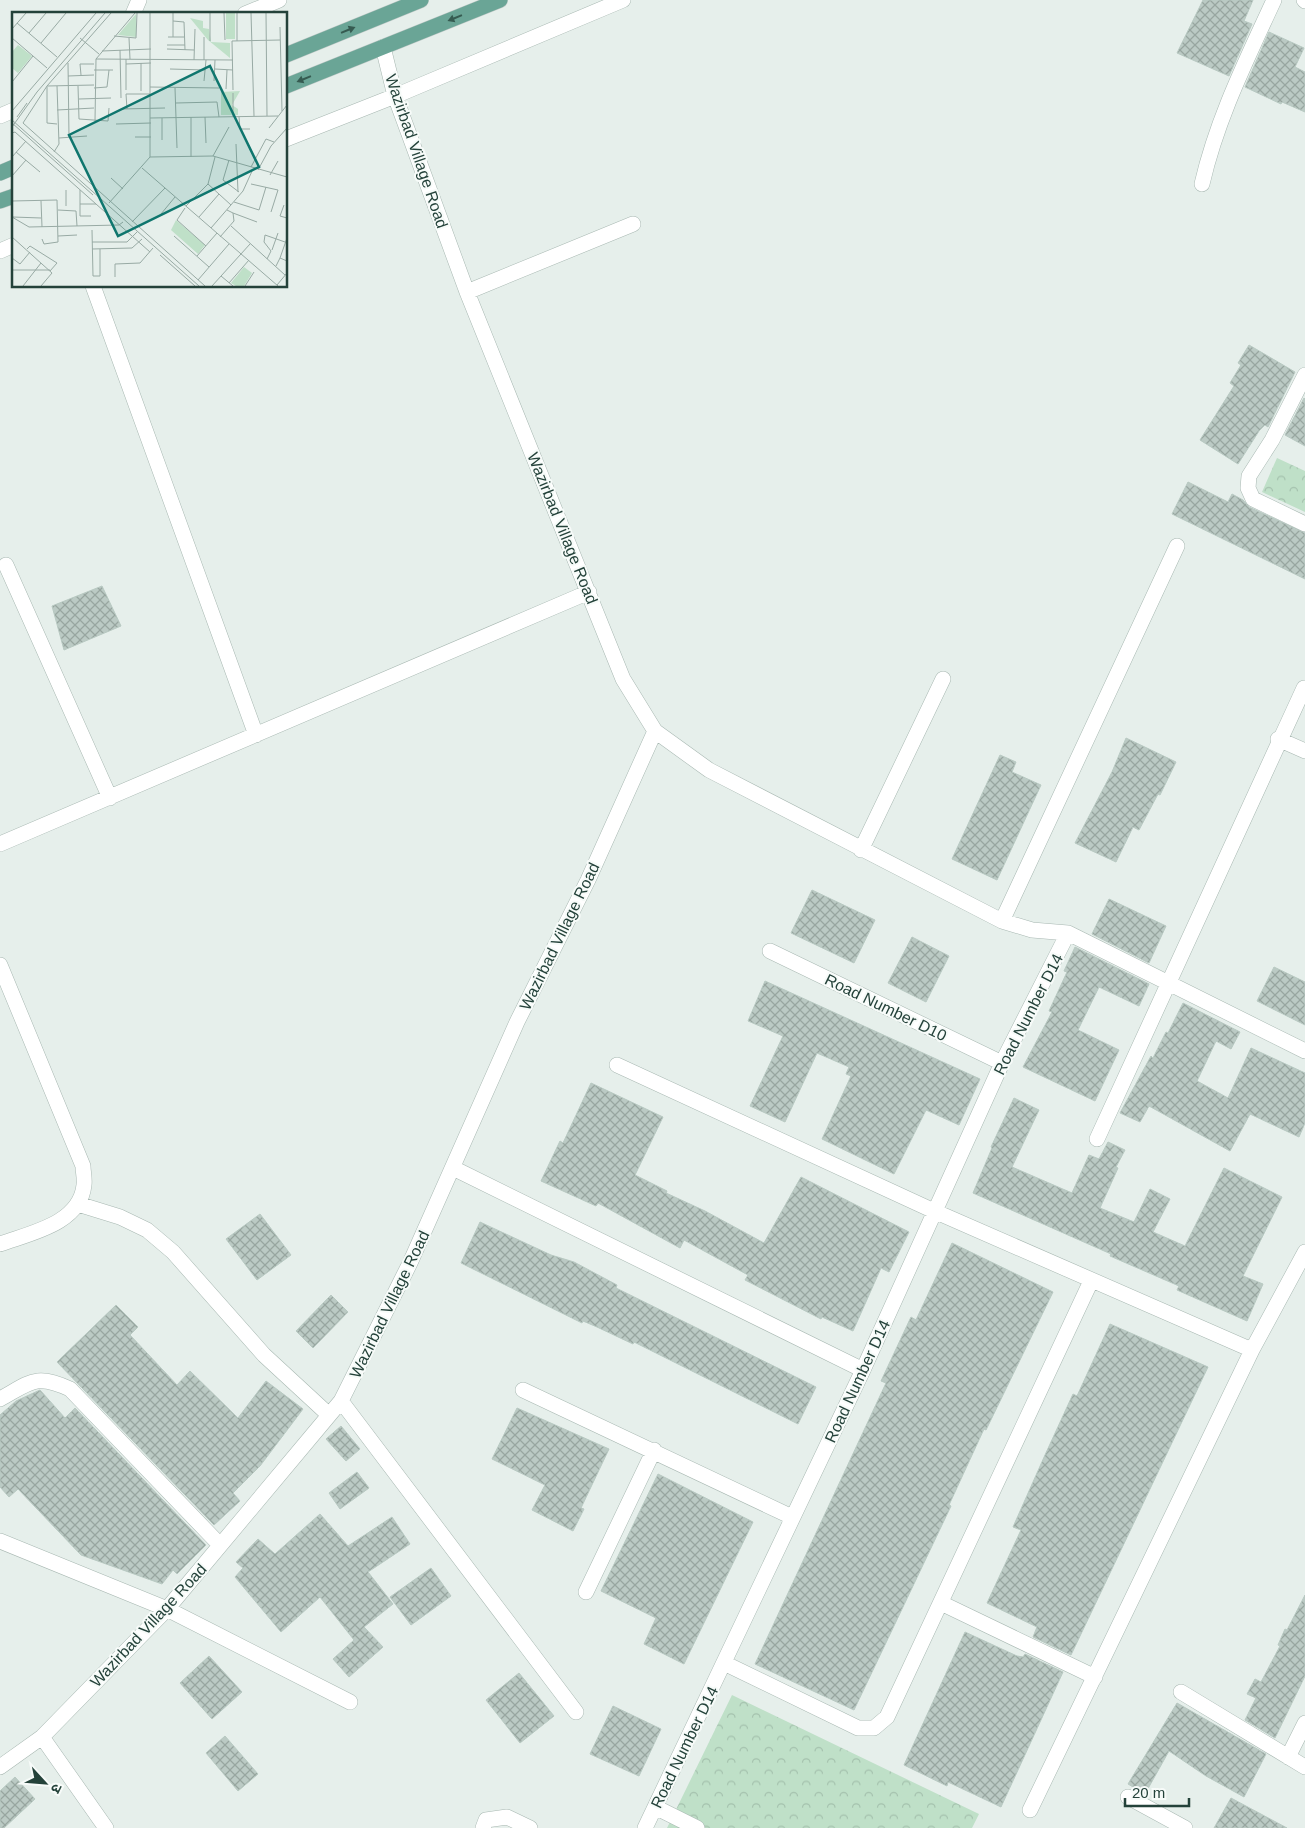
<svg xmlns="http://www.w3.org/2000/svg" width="1305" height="1828" viewBox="0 0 1305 1828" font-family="Helvetica,'Noto Sans Devanagari',sans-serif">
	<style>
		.forest { fill: url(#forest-crowns) }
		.building { fill: url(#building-cross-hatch); stroke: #b8c9c2 }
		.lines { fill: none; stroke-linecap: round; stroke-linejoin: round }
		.minor-casing { stroke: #a8b8b2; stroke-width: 16 }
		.major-casing { stroke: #c2cac8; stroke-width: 16 }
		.minor { stroke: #fff; stroke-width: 15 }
		.major { stroke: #6aa596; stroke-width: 15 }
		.oneway { fill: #365b51 }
		.labels { text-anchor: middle; stroke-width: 4; stroke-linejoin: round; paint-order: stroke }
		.street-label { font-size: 16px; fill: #24423a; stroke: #f7fbf9 }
		.inset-road { fill: none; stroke: #98aaa4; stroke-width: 1 }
		.view { fill: #0f766e; fill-opacity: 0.15; stroke: #0f766e; stroke-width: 2.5 }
		.inset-edge { fill: none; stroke: #24423a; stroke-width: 2.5 }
	</style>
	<defs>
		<pattern id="forest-crowns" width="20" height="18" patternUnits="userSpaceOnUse" patternTransform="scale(1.25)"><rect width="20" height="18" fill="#bfe0c8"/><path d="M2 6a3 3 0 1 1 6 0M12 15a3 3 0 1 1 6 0" fill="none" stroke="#a4c1ad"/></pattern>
		<pattern id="building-cross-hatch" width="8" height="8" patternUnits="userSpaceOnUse" patternTransform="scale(1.25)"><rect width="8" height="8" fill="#bbcac4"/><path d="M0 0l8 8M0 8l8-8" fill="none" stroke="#98a6a0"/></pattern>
	</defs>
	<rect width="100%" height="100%" fill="#e6efeb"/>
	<path class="forest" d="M 1277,458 L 1305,471 L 1305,512 L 1262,492 Z
		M 732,1695 L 979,1814 L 972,1828 L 667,1828 Z"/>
	<path class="building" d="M 1203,0 L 1253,0 L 1244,21 L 1252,24 L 1229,76 L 1177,53 Z
		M 1269,32 L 1304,48 L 1295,67 L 1305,72 L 1305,112 L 1282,102 L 1281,104 L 1245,87 Z
		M 1249,345 L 1295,372 L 1268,427 L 1265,425 L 1259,431 L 1238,464 L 1200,440 L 1234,386 L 1230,383 L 1241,365 L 1238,363 Z
		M 1304,398 L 1305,399 L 1305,446 L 1285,435 Z
		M 1188,482 L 1228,502 L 1232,494 L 1243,500 L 1249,507 L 1305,533 L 1305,579 L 1172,514 Z
		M 102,586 L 121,626 L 64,650 L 52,606 Z
		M 1126,738 L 1176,762 L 1160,795 L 1158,794 L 1139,830 L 1133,827 L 1116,862 L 1075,843 L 1112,772 Z
		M 1000,755 L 1016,762 L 1012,772 L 1041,785 L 997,880 L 952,859 Z
		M 812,890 L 875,920 L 854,963 L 791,933 Z
		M 1109,899 L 1166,926 L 1149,963 L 1092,934 Z
		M 912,937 L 949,956 L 926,1002 L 888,983 Z
		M 1075,947 L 1149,984 L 1139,1006 L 1099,987 L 1078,1030 L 1119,1050 L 1095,1101 L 1023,1067 L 1052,1012 L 1049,1011 L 1067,972 L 1064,971 Z
		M 1274,967 L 1305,982 L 1305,1025 L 1257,1001 Z
		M 765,981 L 980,1079 L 959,1125 L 926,1110 L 894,1174 L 822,1139 L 851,1076 L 846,1074 L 849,1067 L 817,1053 L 785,1122 L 750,1106 L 783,1036 L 748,1021 Z
		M 1183,1003 L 1240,1032 L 1231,1049 L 1216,1041 L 1197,1081 L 1228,1098 L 1251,1048 L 1305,1073 L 1305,1123 L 1299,1137 L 1250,1114 L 1230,1151 L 1149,1106 L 1140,1122 L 1120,1113 L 1151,1056 L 1153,1058 L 1166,1032 L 1168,1033 Z
		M 591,1083 L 663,1117 L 635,1175 L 667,1191 L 666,1193 L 705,1211 L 764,1243 L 801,1177 L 909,1232 L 889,1272 L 881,1268 L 853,1331 L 822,1317 L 821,1319 L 745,1280 L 748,1275 L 684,1240 L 680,1248 L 598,1203 L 596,1206 L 541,1181 L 560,1141 L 563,1143 Z
		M 1014,1098 L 1039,1110 L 1012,1167 L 1072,1193 L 1089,1155 L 1099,1159 L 1108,1142 L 1125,1150 L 1116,1167 L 1118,1168 L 1100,1208 L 1134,1222 L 1150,1189 L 1170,1199 L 1153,1232 L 1185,1246 L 1224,1168 L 1282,1197 L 1243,1276 L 1263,1284 L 1247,1321 L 1177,1290 L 1179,1286 L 1110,1256 L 1111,1254 L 973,1193 L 992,1148 L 991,1147 Z
		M 260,1214 L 291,1255 L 257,1280 L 226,1239 Z
		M 480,1222 L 551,1255 L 574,1262 L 617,1285 L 616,1288 L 816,1387 L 798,1424 L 634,1342 L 633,1344 L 597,1327 L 583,1321 L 582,1323 L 461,1263 Z
		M 952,1243 L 1053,1292 L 986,1430 L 984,1429 L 949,1505 L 951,1506 L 854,1710 L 755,1664 L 886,1383 L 881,1381 L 911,1317 L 916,1320 Z
		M 331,1295 L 348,1312 L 313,1348 L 296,1331 Z
		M 116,1305 L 138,1327 L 130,1335 L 177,1385 L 190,1371 L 238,1418 L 266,1381 L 303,1409 L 260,1466 L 233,1493 L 240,1501 L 214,1525 L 57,1362 Z
		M 1110,1324 L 1208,1367 L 1071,1655 L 1033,1637 L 1037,1627 L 987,1603 L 1021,1530 L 1013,1527 L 1045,1455 L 1073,1394 L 1077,1396 Z
		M 40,1390 L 65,1418 L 75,1408 L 206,1545 L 177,1574 L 173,1570 L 162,1584 L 81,1555 L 18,1489 L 9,1497 L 0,1487 L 0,1415 L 16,1401 Z
		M 517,1408 L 609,1449 L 581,1508 L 584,1509 L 573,1531 L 532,1510 L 545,1485 L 492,1459 Z
		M 341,1426 L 360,1449 L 346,1461 L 326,1439 Z
		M 357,1472 L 369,1488 L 340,1509 L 329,1493 Z
		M 658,1474 L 753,1522 L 684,1664 L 644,1644 L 656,1618 L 601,1591 Z
		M 320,1514 L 348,1546 L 392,1517 L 410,1544 L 368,1572 L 393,1604 L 364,1627 L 383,1647 L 349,1677 L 333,1659 L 354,1640 L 320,1597 L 281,1632 L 235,1577 L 243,1568 L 236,1562 L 258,1539 L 275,1554 Z
		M 431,1568 L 451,1596 L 411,1625 L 390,1597 Z
		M 1305,1595 L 1305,1676 L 1275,1738 L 1245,1720 L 1256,1698 L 1247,1694 L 1255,1679 L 1261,1682 L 1280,1646 L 1278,1645 L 1285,1629 L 1287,1630 Z
		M 965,1632 L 1017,1656 L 1023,1657 L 1025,1654 L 1063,1672 L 1001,1807 L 948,1782 L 947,1786 L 904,1765 Z
		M 209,1656 L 242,1692 L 212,1719 L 180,1683 Z
		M 519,1673 L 554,1716 L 520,1743 L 486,1700 Z
		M 1177,1703 L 1266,1754 L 1244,1797 L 1206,1776 L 1169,1751 L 1145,1794 L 1128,1784 Z
		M 613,1706 L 661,1729 L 639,1776 L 590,1754 Z
		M 225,1736 L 258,1774 L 238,1791 L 206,1753 Z
		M 15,1777 L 35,1799 L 4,1828 L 0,1828 L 0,1791 Z
		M 1231,1798 L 1287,1828 L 1214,1828 Z"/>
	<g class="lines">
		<defs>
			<path id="minor" d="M 1304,0 L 1305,1
				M 133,14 L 139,0
				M 245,14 L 279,0
				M 383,47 L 395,96 L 467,292 L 623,679 L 655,731 L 709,770 L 1002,921 L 1032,930 L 1068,933 L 1305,1051
				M 0,116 L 14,110
				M 286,139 L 395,96 L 623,0
				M 1202,184 C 1217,119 1246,61 1274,0
				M 0,251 L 14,245
				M 93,286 L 256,735
				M 467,292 L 633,224
				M 1305,375 L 1272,440 L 1249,476 L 1248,488 L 1253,499 L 1305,524
				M 6,565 L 110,798
				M 1278,739 L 1305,751
				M 0,844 L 589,592
				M 861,850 L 943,679
				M 1002,921 L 1177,546
				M 770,951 L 1002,1063
				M 0,965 L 83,1166 C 83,1172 85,1179 84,1185 C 80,1224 30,1233 0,1244
				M 617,1065 L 934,1211 L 1252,1350
				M 1097,1139 L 1304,688
				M 453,1168 L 863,1370
				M 78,1204 L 120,1217 L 147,1230 L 173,1252 L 264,1355 L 329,1415
				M 523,1390 L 792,1517
				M 0,1399 C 31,1382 36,1373 70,1389 L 220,1545
				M 341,1401 L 576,1712
				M 0,1541 L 167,1609 L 350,1702
				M 586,1592 L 654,1450
				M 941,1603 L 1095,1677
				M 724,1663 L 858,1728 L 874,1728 L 887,1717 L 1091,1281
				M 1181,1692 L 1305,1767
				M 42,1737 L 106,1828
				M 1288,1757 L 1305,1723
				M 0,1767 L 42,1737 L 167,1609 L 341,1401 L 410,1263 L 517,1022 L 588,880 L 655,731
				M 1128,1797 L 1185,1828
				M 655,1807 L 697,1828
				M 1030,1810 L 1252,1350 L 1305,1252
				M 483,1828 L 486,1820 L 507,1817 L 530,1828
				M 645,1828 L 863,1370 L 1002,1063 L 1068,933"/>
			<path id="major" d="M 286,55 L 421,0
				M 286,86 L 500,0
				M 0,173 L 14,167
				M 0,201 L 14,196"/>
		</defs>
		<use href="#minor" class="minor-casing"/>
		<use href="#major" class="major-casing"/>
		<use href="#minor" class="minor"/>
		<use href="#major" class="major"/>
	</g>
	<defs><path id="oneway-solid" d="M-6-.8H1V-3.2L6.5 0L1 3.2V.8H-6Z" transform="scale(1.25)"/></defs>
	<g class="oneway">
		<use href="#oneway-solid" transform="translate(455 18) rotate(158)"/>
		<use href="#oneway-solid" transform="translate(348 30) rotate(-22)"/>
		<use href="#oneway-solid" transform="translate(304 79) rotate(158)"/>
	</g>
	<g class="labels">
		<g class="street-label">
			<text transform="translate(417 151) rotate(71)" y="6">Wazirbad Village Road</text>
			<text transform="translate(563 528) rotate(68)" y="6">Wazirbad Village Road</text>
			<text transform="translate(559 936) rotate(-64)" y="6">Wazirbad Village Road</text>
			<text transform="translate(886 1007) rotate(26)" y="6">Road Number D10</text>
			<text transform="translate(1028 1014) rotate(-63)" y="6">Road Number D14</text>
			<text transform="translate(389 1304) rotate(-64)" y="6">Wazirbad Village Road</text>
			<text transform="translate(857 1381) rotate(-65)" y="6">Road Number D14</text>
			<text transform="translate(148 1625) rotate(-47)" y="6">Wazirbad Village Road</text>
			<text transform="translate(684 1747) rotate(-64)" y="6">Road Number D14</text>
		</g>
	</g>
	<g transform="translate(12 12)">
		<rect width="275" height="275" fill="#e6efeb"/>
		<path d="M 214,1 L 223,1 L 223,27 L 214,27 ZM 124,2 L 124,25 L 106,23 ZM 178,6 L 191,9 L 191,16 L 197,17 L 199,30 L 218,31 L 218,46 L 196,28 ZM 6,33 L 20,44 L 6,61 L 0,56 L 0,40 ZM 228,79 L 220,93 L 226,97 L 226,103 L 209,103 L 209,80 ZM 164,208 L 193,233 L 186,242 L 159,218 ZM 232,255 L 240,261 L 232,274 L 224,274 L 219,271 Z" fill="#bfe0c8"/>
		<path class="inset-road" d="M 99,1 L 35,74 L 11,111 L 193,274M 198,1 L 198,29M 212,1 L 213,28M 225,1 L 225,29M 239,1 L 242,104M 254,1 L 255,104M 161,9 L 172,10 L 173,38M 5,11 L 45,45M 268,15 L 270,99M 0,17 L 14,1M 17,21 L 34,1M 102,24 L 124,26 L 125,1M 156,25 L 172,25M 161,25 L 161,1M 192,25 L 192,48M 0,26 L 35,56M 68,26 L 87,42M 117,26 L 118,47M 29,31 L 54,1M 155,33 L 173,33M 155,37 L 182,38M 108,38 L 109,86M 90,39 L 139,37M 84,47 L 221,48M 114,47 L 114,78M 182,48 L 183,17M 56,51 L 57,125M 129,51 L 129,79M 114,52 L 139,51M 158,57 L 193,58M 203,57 L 221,58M 82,58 L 101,58M 69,63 L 68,52 L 82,52M 56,64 L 82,63M 192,69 L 194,48M 202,69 L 203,48M 0,70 L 21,44M 35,74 L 82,73M 66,74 L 67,107 L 96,109 L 97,96M 35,75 L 35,111 L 45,112M 138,75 L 207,76M 82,76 L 95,75 L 97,58M 163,76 L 165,136M 214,77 L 215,58M 221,78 L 220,29 L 268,28M 221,81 L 221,105M 67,87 L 99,86M 164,91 L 205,90 L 207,105M 110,97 L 153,96M 115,97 L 114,82 L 138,82M 45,98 L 82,96M 0,99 L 84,1M 5,105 L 15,91M 193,105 L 194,131M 227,105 L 228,117 L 238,117M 138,106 L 266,104M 150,106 L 150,128M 0,108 L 187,274M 83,109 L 84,47 L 123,1M 0,111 L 81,183M 104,112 L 139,111M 0,115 L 25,80 L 93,1M 257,116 L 275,93M 0,121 L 3,120 L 138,240M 123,125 L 139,125M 47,126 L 75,124M 224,132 L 226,180M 4,140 L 28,160M 42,140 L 47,132 L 45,74M 201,144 L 217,115M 0,145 L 14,129M 138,145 L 201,144 L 275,165M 179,145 L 179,105M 217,148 L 211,168 L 227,180M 239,155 L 254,127 L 262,130M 130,156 L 266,274M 246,158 L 259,134 L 275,116M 258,163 L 266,149M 0,164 L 14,148M 99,166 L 111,177M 196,172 L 203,145M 239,172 L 266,178 L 259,200M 54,178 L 54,194M 68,178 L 68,192 L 84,192M 0,189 L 45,188 L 46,230 L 32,232 L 30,227M 29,189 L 30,215M 222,190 L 247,198 L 254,175M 97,191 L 138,145 L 138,1M 68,192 L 68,204 L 79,204M 272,193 L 268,204 L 275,206M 174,194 L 196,172 L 219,193M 173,196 L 165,208 L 194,234M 46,198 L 64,199 L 65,214M 221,201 L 245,210M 149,202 L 163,185M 0,205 L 17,215 L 107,213 L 111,210M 1,205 L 29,206M 187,205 L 207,182M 120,210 L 153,176M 219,214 L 273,263M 199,216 L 231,179 L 241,157M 80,218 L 81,264 L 88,264 L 88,237M 46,224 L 65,223M 162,224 L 197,255M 0,225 L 40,261 L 29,274M 208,225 L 222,209 L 221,201 L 215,198M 80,230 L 115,230 L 125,220M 15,237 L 18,234 L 45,251 L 38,259M 80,237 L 120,236 L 130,227M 260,238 L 266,221M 148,243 L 183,274M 185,244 L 205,221M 0,246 L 8,252 L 18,240M 268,246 L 275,226M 255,247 L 259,239 L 252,230 L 253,223 L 273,230M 264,254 L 268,246 L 275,249M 0,258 L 38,258M 209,264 L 221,274M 103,265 L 103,252 L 128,251 L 141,236M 186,268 L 217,232M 217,271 L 237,248M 265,273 L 275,261M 11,274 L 29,251M 200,274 L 238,232M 233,274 L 242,260"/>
		<path class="view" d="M 198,54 L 247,155 L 106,224 L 57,123 Z"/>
		<rect width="275" height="275" class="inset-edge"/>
	</g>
	<g transform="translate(45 1783) rotate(116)" stroke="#f7fbf9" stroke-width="4" paint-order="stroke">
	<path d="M0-4L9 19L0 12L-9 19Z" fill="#24423a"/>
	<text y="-8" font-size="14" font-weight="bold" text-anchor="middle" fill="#24423a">उ</text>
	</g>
	<path d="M1125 1798v8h64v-8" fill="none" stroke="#24423a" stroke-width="2.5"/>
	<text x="1132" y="1798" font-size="15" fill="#24423a" stroke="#f7fbf9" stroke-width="4" paint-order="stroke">20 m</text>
</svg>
